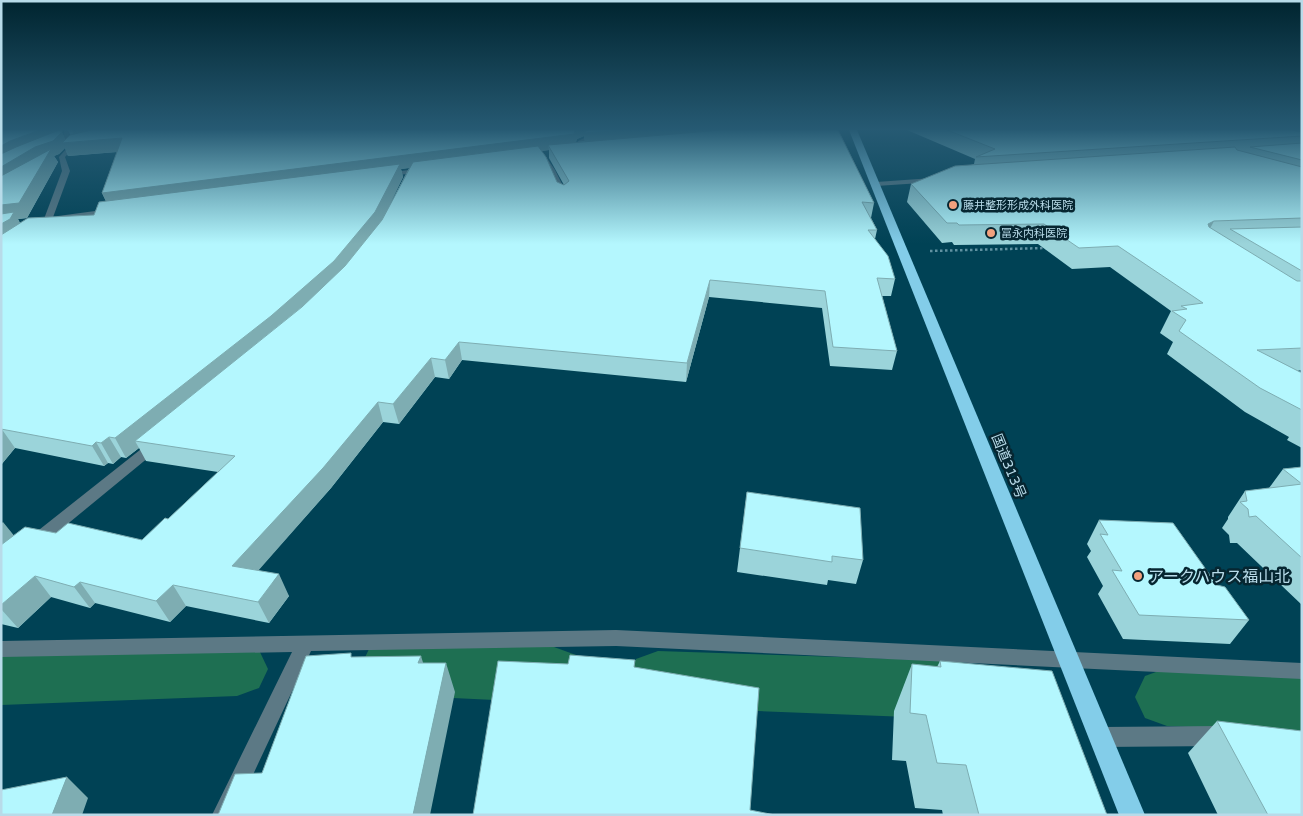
<svg xmlns="http://www.w3.org/2000/svg" width="1303" height="816" viewBox="0 0 1303 816" font-family="'Varela Round','Noto Sans JP',sans-serif">
	<style>
		.lines { fill: none; stroke-linecap: round; stroke-linejoin: round }
		.canal { fill: #1e6f52; fill-rule: evenodd }
		.path { stroke: #6092a2; stroke-width: 2.5; stroke-dasharray: 2.5 2.5; stroke-linecap: butt }
		.minor { fill: #5c7985; fill-rule: evenodd }
		.highway { fill: #83cde9; fill-rule: evenodd }
		.wall { fill: #9bd4da; fill-rule: evenodd }
		.shaded-wall { fill: #7eadb2 }
		.building { fill: #b4f7fe; stroke: #7eadb2 }
		.poi-dot { fill: #f2a17e; stroke: #062631; stroke-width: 2 }
		.labels { text-anchor: middle; stroke-width: 5; stroke-linejoin: round; paint-order: stroke }
		.far-poi-label { font-size: 11px; fill: #b8dbe9; stroke: #062631; text-anchor: start }
		.street-label { font-size: 14px; fill: #b8dbe9; stroke: #062631 }
		.near-poi-label { font-size: 16px; fill: #b8dbe9; stroke: #062631; text-anchor: start }
	</style>
	<rect width="100%" height="100%" fill="#004255"/>
	<g class="lines">
		<path class="canal" d="M 391,641 L 554,647 L 576,655 L 585,675 L 576,695 L 554,703 L 391,695 L 369,687 L 360,668 L 369,649 Z
			M 237,642 L 259,650 L 268,669 L 259,688 L 237,696 L 1,705 L 1,649 Z
			M 658,651 L 959,661 L 981,670 L 990,690 L 981,710 L 959,719 L 658,707 L 636,699 L 627,679 L 636,659 Z
			M 1167,668 L 1302,671 L 1302,731 L 1167,726 L 1145,718 L 1135,697 L 1145,676 Z"/>
		<path class="path" d="M 930,251 L 1046,248"/>
		<path class="minor" d="M 64,130 L 70,130 L 69,137 L 74,140 L 76,145 L 65,157 L 70,171 L 52,220 L 40,229 L 34,229 L 34,225 L 44,219 L 62,171 L 59,157 L 70,145 L 63,138 Z
			M 601,130 L 608,130 L 583,143 L 581,151 L 577,151 L 578,141 Z
			M 540,154 L 544,154 L 555,170 L 568,196 L 567,198 L 560,196 Z
			M 425,168 L 427,169 L 427,171 L 385,177 L 381,175 L 385,173 Z
			M 933,178 L 937,180 L 936,182 L 876,186 L 872,184 L 876,182 Z
			M 110,209 L 114,211 L 113,213 L 58,220 L 54,218 L 58,216 Z
			M 155,441 L 162,445 L 160,448 L 42,545 L 36,547 L 30,545 L 28,541 L 30,537 L 150,442 Z
			M 616,630 L 1302,663 L 1302,679 L 616,646 L 311,651 L 234,815 L 212,815 L 292,652 L 1,657 L 1,641 Z
			M 1221,726 L 1228,729 L 1231,736 L 1228,743 L 1221,746 L 1101,747 L 1094,744 L 1091,737 L 1094,730 L 1101,727 Z"/>
		<path class="highway" d="M 849,130 L 857,130 L 1145,815 L 1119,815 Z"/>
	</g>
	<path class="wall" d="M 1,130 L 63,130 L 62,132 L 65,140 L 70,135 L 68,130 L 838,130 L 874,203 L 871,218 L 877,230 L 875,239 L 895,279 L 891,296 L 882,296 L 897,351 L 892,370 L 830,366 L 822,308 L 709,297 L 686,382 L 462,360 L 449,379 L 435,377 L 399,424 L 383,422 L 331,488 L 258,570 L 289,596 L 269,623 L 186,606 L 170,622 L 95,603 L 90,608 L 51,597 L 18,628 L 1,624 L 1,522 L 14,536 L 56,533 L 142,540 L 168,519 L 218,472 L 146,461 L 139,448 L 126,458 L 121,457 L 113,464 L 108,463 L 104,466 L 15,448 L 1,465 ZM 584,136 L 585,141 L 576,142 L 577,139 ZM 65,148 L 68,156 L 117,152 L 102,193 L 106,201 L 94,215 L 20,223 L 18,219 L 27,218 L 58,162 L 54,156 L 59,154 ZM 549,150 L 549,158 L 564,185 L 557,182 L 541,151 ZM 409,168 L 386,212 L 403,177 L 401,169 Z
		M 907,130 L 1302,130 L 1302,370 L 1297,371 L 1302,373 L 1302,448 L 1287,440 L 1289,437 L 1245,412 L 1167,354 L 1173,342 L 1160,333 L 1171,311 L 1110,267 L 1072,269 L 1038,244 L 954,245 L 952,242 L 942,243 L 907,202 L 911,184 L 974,164 L 975,159 Z
		M 1302,467 L 1302,605 L 1237,543 L 1230,543 L 1229,535 L 1222,528 L 1228,519 L 1228,517 L 1245,491 L 1269,488 L 1283,469 Z
		M 747,492 L 863,560 L 856,584 L 828,580 L 827,585 L 737,572 Z
		M 1099,520 L 1249,620 L 1230,644 L 1123,639 L 1098,594 L 1103,586 L 1087,557 L 1091,551 L 1087,544 Z
		M 940,661 L 1107,815 L 943,815 L 942,810 L 915,808 L 906,761 L 892,760 L 894,711 L 912,664 L 937,667 Z
		M 1217,721 L 1302,815 L 1218,815 L 1188,753 Z"/>
	<path class="shaded-wall" d="M 40,130 L 63,130 L 62,132 L 67,143 L 122,138 L 128,151 L 68,156 L 65,148 L 59,154 L 54,156 L 58,162 L 27,218 L 18,219 L 22,228 L 1,246 L 1,167 L 35,147 L 56,138 L 17,154 L 1,164 L 1,146 L 10,141 Z
		M 72,130 L 124,130 L 76,140 Z
		M 575,130 L 775,130 L 585,146 L 584,136 L 577,139 L 575,146 L 548,145 L 549,150 L 401,169 L 403,177 L 379,227 L 339,277 L 135,441 L 139,448 L 126,458 L 115,438 L 109,208 L 102,193 Z
		M 1214,221 L 1204,240 L 1208,224 Z
		M 710,280 L 709,297 L 686,382 L 687,363 Z
		M 459,342 L 462,360 L 449,379 L 445,360 Z
		M 431,358 L 435,377 L 399,424 L 393,404 Z
		M 378,402 L 383,422 L 331,488 L 244,587 L 232,566 Z
		M 1,428 L 15,448 L 1,465 Z
		M 109,437 L 121,457 L 113,464 L 101,443 Z
		M 96,442 L 108,463 L 104,466 L 92,446 Z
		M 3,522 L 20,543 L 1,557 L 1,524 Z
		M 279,574 L 289,596 L 269,623 L 258,602 Z
		M 35,576 L 51,597 L 18,628 L 1,609 L 1,605 Z
		M 80,582 L 95,603 L 90,608 L 74,587 Z
		M 173,585 L 186,606 L 170,622 L 156,601 Z
		M 421,656 L 430,685 L 418,663 Z
		M 446,663 L 455,692 L 430,815 L 413,815 Z
		M 67,777 L 88,798 L 82,815 L 52,815 Z"/>
	<path class="building" d="M 1,130 L 40,130 L 10,141 L 1,146 Z
		M 59,130 L 62,132 L 53,141 L 35,147 L 1,167 L 1,154 L 16,147 Z
		M 91,130 L 575,130 L 574,134 L 102,193 L 122,138 L 62,143 L 70,135 Z
		M 588,130 L 628,130 L 584,133 L 584,132 Z
		M 720,130 L 838,130 L 874,203 L 862,202 L 877,230 L 868,230 L 888,256 L 895,279 L 877,278 L 897,351 L 833,347 L 825,291 L 710,280 L 687,363 L 459,342 L 445,360 L 431,358 L 393,404 L 378,402 L 323,468 L 232,566 L 279,574 L 258,602 L 173,585 L 156,601 L 80,582 L 74,587 L 35,576 L 1,605 L 1,545 L 25,527 L 56,533 L 68,523 L 142,540 L 165,518 L 168,519 L 235,456 L 135,441 L 302,307 L 345,266 L 382,220 L 413,162 L 538,146 L 546,157 L 557,182 L 564,185 L 569,181 L 548,145 Z
		M 947,130 L 1292,130 L 1302,132 L 1302,136 L 976,157 L 995,149 Z
		M 1302,143 L 1302,160 L 1250,147 Z
		M 1235,147 L 1237,150 L 1302,167 L 1302,218 L 1214,221 L 1208,224 L 1209,227 L 1297,281 L 1302,281 L 1302,348 L 1257,350 L 1302,373 L 1302,410 L 1260,388 L 1179,331 L 1186,320 L 1172,311 L 1187,309 L 1181,306 L 1203,303 L 1118,246 L 1079,248 L 1044,224 L 959,225 L 957,223 L 947,223 L 911,184 L 955,166 Z
		M 51,149 L 19,203 L 1,205 L 1,176 Z
		M 400,164 L 375,212 L 334,261 L 271,316 L 115,438 L 109,437 L 101,443 L 96,442 L 92,446 L 1,429 L 1,235 L 28,218 L 94,215 L 99,202 Z
		M 14,212 L 10,219 L 1,224 L 1,214 Z
		M 1302,227 L 1302,271 L 1230,229 Z
		M 1302,467 L 1302,484 L 1283,469 Z
		M 1302,484 L 1302,558 L 1256,516 L 1249,517 L 1248,509 L 1240,502 L 1247,501 L 1245,491 Z
		M 747,492 L 860,508 L 863,560 L 832,556 L 832,562 L 740,548 Z
		M 1099,520 L 1173,523 L 1217,585 L 1225,587 L 1249,620 L 1139,615 L 1112,570 L 1122,571 L 1100,534 L 1108,535 Z
		M 351,653 L 351,657 L 421,656 L 418,663 L 446,663 L 413,815 L 218,815 L 235,774 L 262,773 L 306,656 Z
		M 570,655 L 635,660 L 634,667 L 759,688 L 750,810 L 775,815 L 473,815 L 498,661 L 568,664 Z
		M 940,661 L 1052,671 L 1107,815 L 979,815 L 966,765 L 937,763 L 926,715 L 910,713 L 912,664 L 941,667 Z
		M 1217,721 L 1302,731 L 1302,815 L 1268,815 Z
		M 67,777 L 52,815 L 1,815 L 1,790 Z"/>
	<linearGradient id="sky" x2="0" y2="1"><stop stop-color="#00242f"/><stop offset="0.53" stop-color="#265a73"/><stop offset="1" stop-color="#265a73" stop-opacity="0"/></linearGradient>
	<rect width="1303" height="244" fill="url(#sky)"/>
	<g class="poi-dot">
		<circle cx="953" cy="205" r="5"/>
		<circle cx="991" cy="233" r="5"/>
		<circle cx="1138" cy="576" r="5"/>
	</g>
	<g class="labels">
		<g class="far-poi-label">
			<text x="963" y="209">藤井整形形成外科医院</text>
			<text x="1001" y="237">冨永内科医院</text>
		</g>
		<g class="street-label">
			<text transform="translate(1009 466) rotate(68)" y="5">国道313号</text>
		</g>
		<g class="near-poi-label">
			<text x="1148" y="582">アークハウス福山北</text>
		</g>
	</g>
	<rect width="1303" height="816" fill="none" stroke="#b8dbe9" stroke-width="5"/>
</svg>
